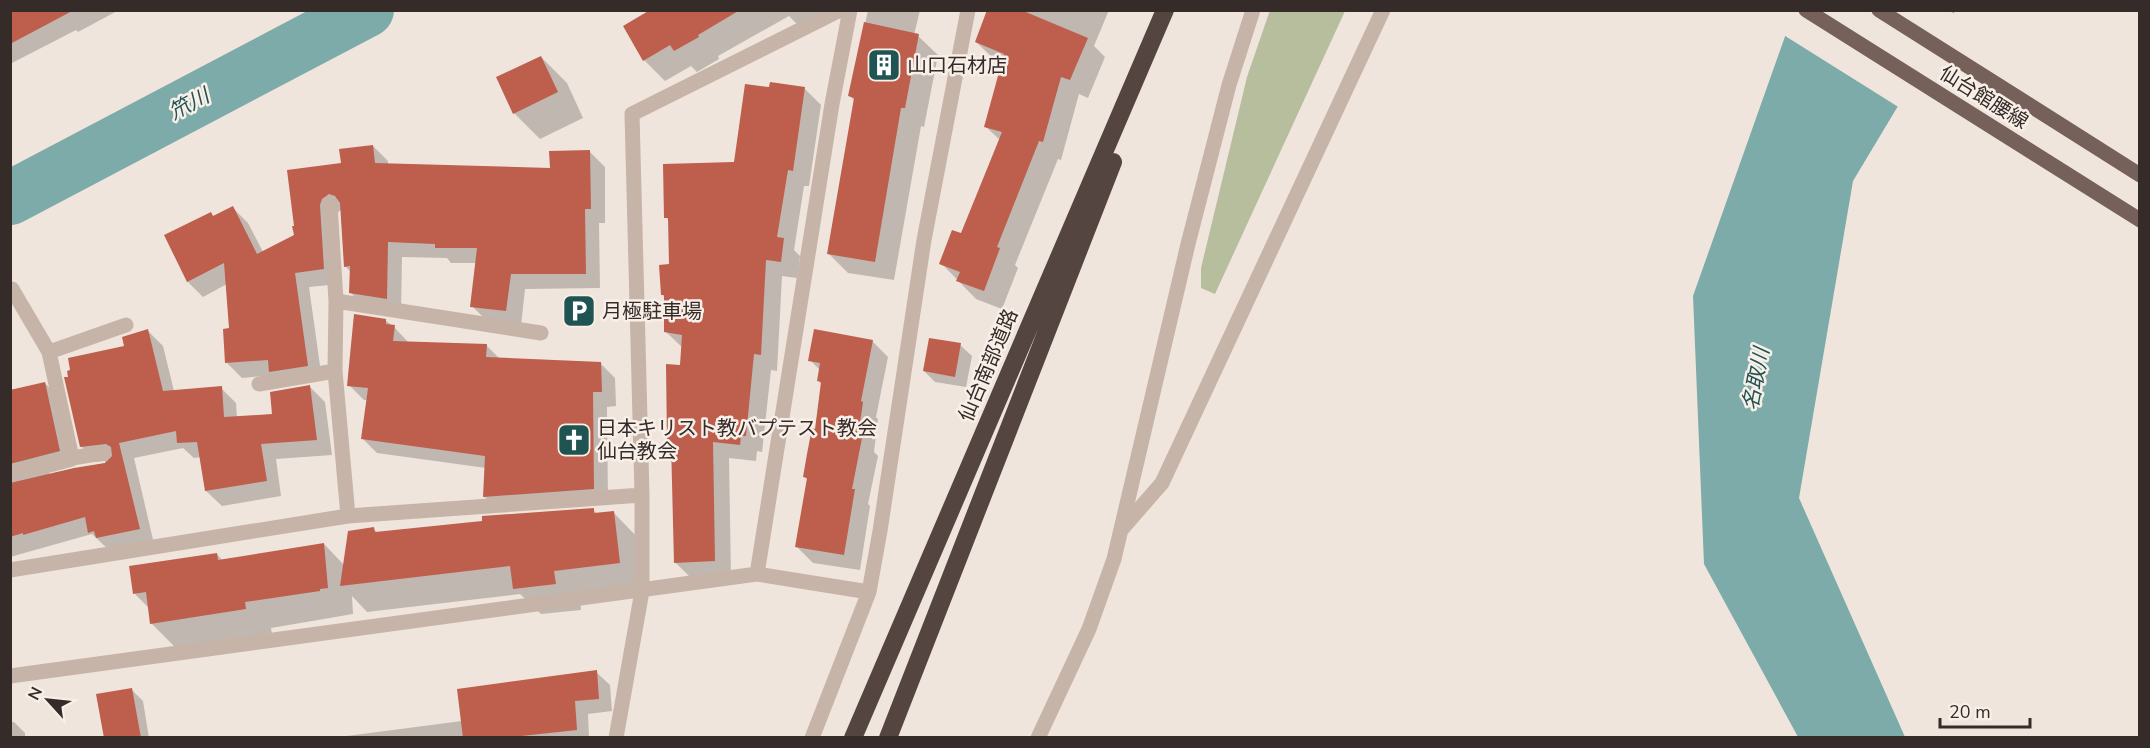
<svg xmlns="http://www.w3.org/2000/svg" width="2150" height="748" viewBox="0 0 2150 748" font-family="'Nunito Sans','Noto Sans JP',sans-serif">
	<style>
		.green { fill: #b6be9d }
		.water { fill: #7dabaa }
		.pier { fill: #f0e5dc }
		.shadow { fill: #0003 }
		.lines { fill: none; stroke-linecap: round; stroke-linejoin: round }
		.river { stroke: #7dabaa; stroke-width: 54 }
		.building { fill: #be5e4c }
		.minor { stroke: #c7b4a8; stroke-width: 15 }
		.major { stroke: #76615a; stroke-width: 15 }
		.highway { stroke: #554540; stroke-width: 18 }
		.labels { text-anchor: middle; stroke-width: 5; stroke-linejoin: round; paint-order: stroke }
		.poi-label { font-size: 20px; fill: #352b28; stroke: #f8efe8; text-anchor: start }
		.street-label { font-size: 20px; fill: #352b28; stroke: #f8efe8 }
		.water-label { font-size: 21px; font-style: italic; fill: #205453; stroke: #f8efe8 }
	</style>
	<rect width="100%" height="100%" fill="#f0e5dc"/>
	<path class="green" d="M 1270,10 L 1345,11 L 1215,294 L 1201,288 L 1201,268 L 1247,77 Z"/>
	<path class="water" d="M 1794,11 L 1955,11 L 1853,181 L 1799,498 L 1905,737 L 1798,737 L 1704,564 L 1693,296 Z"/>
	<path class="pier" d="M 1791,10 L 1949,10 L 1956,15 L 1900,108 L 1782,34 Z"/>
	<path class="shadow" d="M 10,10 L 119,10 L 78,32 L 76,30 L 10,64 Z
		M 654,10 L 829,10 L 799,26 L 789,16 L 718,56 L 719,59 L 697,72 L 691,66 L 665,81 L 644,60 Z
		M 868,10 L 920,10 L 914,35 L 918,36 L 938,55 L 924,127 L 921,126 L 894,280 L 848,273 L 828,253 L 855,101 L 850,96 Z
		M 989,10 L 1109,10 L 1094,46 L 1105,57 L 1088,98 L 1079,94 L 1061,160 L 1058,159 L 1015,265 L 1018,268 L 1002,309 L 976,299 L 941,263 L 962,235 L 1000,140 L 986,127 L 1003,63 L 995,60 L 976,42 Z
		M 541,57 L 567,83 L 583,118 L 540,139 L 514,113 Z
		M 771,89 L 805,89 L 821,105 L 809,186 L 804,186 L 794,250 L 800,256 L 797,278 L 782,276 L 777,371 L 771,370 L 762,452 L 757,451 L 756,461 L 729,458 L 731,577 L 692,579 L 675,562 L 672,446 L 668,441 L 683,348 L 666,332 L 665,298 L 662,294 L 671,266 L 670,222 L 666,217 L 735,163 Z
		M 373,146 L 388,161 L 388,165 L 551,169 L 590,152 L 605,167 L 605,223 L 599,223 L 600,288 L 525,289 L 521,326 L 487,321 L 472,306 L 477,263 L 451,263 L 447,258 L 402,257 L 401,313 L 366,308 L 351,293 L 351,272 L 345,266 L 342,210 L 339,211 L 335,220 L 339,284 L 309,287 L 322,380 L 273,375 L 242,378 L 227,363 L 230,330 L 227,284 L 203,297 L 188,282 L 166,236 L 233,208 L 248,223 L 263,252 L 295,236 L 343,165 Z
		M 385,320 L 394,327 L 409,343 L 487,346 L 500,359 L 600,363 L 615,378 L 616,406 L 607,407 L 608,503 L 499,511 L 484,496 L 486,468 L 377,453 L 362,438 L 368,400 L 364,400 L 349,385 Z
		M 148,331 L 163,346 L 174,391 L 221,388 L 236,403 L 237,418 L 273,415 L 310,387 L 325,402 L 332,455 L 276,459 L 281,496 L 222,506 L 206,491 L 201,457 L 194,458 L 183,448 L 134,458 L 154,544 L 112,553 L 92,534 L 10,557 L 10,391 L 45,383 L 60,399 L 75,466 L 49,473 L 49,476 L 105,463 L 105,461 L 96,462 L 81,446 L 126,347 Z
		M 872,341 L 888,357 L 876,417 L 878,419 L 874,452 L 878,456 L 868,504 L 870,506 L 860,570 L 813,563 L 797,547 L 808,480 L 805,477 L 816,430 L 822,385 L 818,380 L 820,370 L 810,360 Z
		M 960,345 L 972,356 L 966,387 L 935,382 L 924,371 Z
		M 593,510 L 598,514 L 613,512 L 639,539 L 645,588 L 580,597 L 581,610 L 541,614 L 520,594 L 367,612 L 352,596 L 353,614 L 271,628 L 272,635 L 178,650 L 152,624 L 150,609 L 135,594 L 217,554 L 223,561 L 324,544 L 344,565 L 373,529 L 378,533 Z
		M 596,672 L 610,685 L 612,711 L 588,714 L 589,738 L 331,738 L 462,721 Z
		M 132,690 L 143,701 L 149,738 L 105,738 Z
		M 10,722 L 14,722 L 25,733 L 25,738 L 10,738 Z"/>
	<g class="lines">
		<path class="river" d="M 10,198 L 367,10"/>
	</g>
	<path class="building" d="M 10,10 L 74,10 L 10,44 Z
		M 650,10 L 740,10 L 698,35 L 699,37 L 674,51 L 670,45 L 643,61 L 623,26 Z
		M 987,10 L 1021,10 L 1088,38 L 1070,80 L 1061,77 L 1043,142 L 1039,141 L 997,247 L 1000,248 L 984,291 L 956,281 L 960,272 L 939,264 L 952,230 L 961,233 L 1002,132 L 984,127 L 1004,54 L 975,42 Z
		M 864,22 L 919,34 L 905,108 L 901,108 L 875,262 L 827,254 L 854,98 L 848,96 Z
		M 541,56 L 558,92 L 513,114 L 496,77 Z
		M 770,82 L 805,87 L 793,171 L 788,170 L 777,237 L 784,238 L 781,262 L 766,260 L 761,355 L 754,354 L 746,436 L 741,436 L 740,445 L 713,442 L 715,561 L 674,563 L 671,442 L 667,442 L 666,364 L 680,365 L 682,335 L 664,332 L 664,295 L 661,295 L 659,265 L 669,264 L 668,218 L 664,218 L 663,164 L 734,162 L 745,84 L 769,87 Z
		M 373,145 L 375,163 L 550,168 L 549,151 L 590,150 L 591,209 L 585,209 L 586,274 L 511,274 L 506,311 L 470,307 L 477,248 L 435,248 L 435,244 L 388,242 L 387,299 L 349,293 L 350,266 L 344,267 L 340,203 L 335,196 L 329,194 L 322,199 L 320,205 L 324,269 L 295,273 L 308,366 L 269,372 L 268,360 L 225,363 L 223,329 L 229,328 L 224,263 L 187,282 L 164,235 L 211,212 L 213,216 L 233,206 L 257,254 L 294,235 L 292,226 L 294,226 L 287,170 L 341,163 L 339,149 Z
		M 354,314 L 386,319 L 386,324 L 395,325 L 393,341 L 487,344 L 486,357 L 601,362 L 602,392 L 593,392 L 594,489 L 483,497 L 485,456 L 361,439 L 368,388 L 347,386 Z
		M 148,329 L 163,391 L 222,386 L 224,417 L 272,414 L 270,392 L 310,385 L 317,440 L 261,444 L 267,481 L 205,491 L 197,442 L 177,443 L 176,431 L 119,443 L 140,529 L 96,538 L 94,531 L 88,533 L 85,517 L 23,535 L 23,533 L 10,537 L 10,483 L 74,468 L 105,463 L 112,456 L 111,447 L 106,444 L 80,447 L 64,377 L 68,377 L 67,371 L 70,370 L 68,358 L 124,346 L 122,337 Z
		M 814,329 L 873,340 L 861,401 L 863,402 L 858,437 L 862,438 L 852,489 L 855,489 L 844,555 L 795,547 L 807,478 L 803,477 L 807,454 L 812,428 L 815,429 L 821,382 L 817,381 L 820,363 L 808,361 Z
		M 929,338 L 961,343 L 955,377 L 923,371 Z
		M 45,382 L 60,451 L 10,464 L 10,390 Z
		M 594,508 L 594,513 L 614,511 L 620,563 L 554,571 L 556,584 L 513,589 L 510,566 L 340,586 L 348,531 L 374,527 L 375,532 L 482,521 L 482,516 Z
		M 324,543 L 328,588 L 320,589 L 320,591 L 245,602 L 246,609 L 150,624 L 146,592 L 133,594 L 129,566 L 217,553 L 218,560 Z
		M 597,670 L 599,699 L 575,701 L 577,730 L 503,738 L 463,738 L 457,689 Z
		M 132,688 L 141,738 L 104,738 L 96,694 Z"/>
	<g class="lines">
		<path class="minor" d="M 330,204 L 336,301 L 335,371 L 348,516
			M 336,301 L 541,333
			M 49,352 L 126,325
			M 259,384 L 335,371
			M 72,458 L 103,453
			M 10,474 L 72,458 L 49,352 L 12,289
			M 1121,530 L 1162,483 L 1383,10
			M 10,570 L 348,516 L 642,495
			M 757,574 L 832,104 L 850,10
			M 10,676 L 757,574 L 869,592
			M 616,738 L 642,591 L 642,495 L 632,114 L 840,10
			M 812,738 L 869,592 L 880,531 L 924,240 L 968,10
			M 1038,738 L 1089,629 L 1114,559 L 1188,244 L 1229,85 L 1253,10"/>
		<path class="major" d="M 1806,10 L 2140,220
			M 1879,10 L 2140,175"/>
		<path class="highway" d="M 853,738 L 1165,10
			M 888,738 L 1113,162"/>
	</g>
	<defs>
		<symbol id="building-square" viewBox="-11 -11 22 22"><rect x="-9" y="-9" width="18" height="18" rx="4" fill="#205453" stroke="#f8efe8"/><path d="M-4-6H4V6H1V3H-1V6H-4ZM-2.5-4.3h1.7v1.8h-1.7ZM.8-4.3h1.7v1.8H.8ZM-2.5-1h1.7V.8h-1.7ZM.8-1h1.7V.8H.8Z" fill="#fff"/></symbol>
		<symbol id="parking-square" viewBox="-11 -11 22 22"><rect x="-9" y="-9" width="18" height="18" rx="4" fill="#205453" stroke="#f8efe8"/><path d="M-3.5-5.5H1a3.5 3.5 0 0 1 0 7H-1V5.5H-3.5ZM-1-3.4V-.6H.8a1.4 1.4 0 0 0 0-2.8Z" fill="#fff"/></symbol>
		<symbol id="church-square" viewBox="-11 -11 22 22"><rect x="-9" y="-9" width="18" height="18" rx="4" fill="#205453" stroke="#f8efe8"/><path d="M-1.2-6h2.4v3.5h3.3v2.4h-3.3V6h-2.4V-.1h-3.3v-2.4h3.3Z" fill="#fff"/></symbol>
	</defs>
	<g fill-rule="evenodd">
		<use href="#building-square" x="865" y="46" width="38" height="38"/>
		<use href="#parking-square" x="560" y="292" width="38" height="38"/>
		<use href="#church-square" x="555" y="421" width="38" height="38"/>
	</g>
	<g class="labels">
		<g class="poi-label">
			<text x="907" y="72">山口石材店</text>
			<text x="602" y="318">月極駐車場</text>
			<text x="597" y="435">日本キリスト教バプテスト教会<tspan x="597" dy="23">仙台教会</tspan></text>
		</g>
		<g class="street-label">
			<text transform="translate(1984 97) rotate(32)" y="7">仙台館腰線</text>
			<text transform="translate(988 365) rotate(-67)" y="7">仙台南部道路</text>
		</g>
		<g class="water-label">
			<text transform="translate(189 104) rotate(-28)" y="7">笊川</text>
			<text transform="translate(1756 379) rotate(-79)" y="7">名取川</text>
		</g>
	</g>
	<rect width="2150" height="748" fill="none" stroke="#352b28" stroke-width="24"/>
	<g transform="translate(48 700) rotate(297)" stroke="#f8efe8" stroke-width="4.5" paint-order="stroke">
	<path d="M0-4.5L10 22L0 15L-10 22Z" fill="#352b28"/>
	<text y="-9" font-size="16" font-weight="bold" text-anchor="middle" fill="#352b28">N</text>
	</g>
	<path d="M1940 718v9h90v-9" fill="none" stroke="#352b28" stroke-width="3"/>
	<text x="1949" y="718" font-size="18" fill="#352b28" stroke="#f8efe8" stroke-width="4.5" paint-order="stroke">20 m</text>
</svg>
